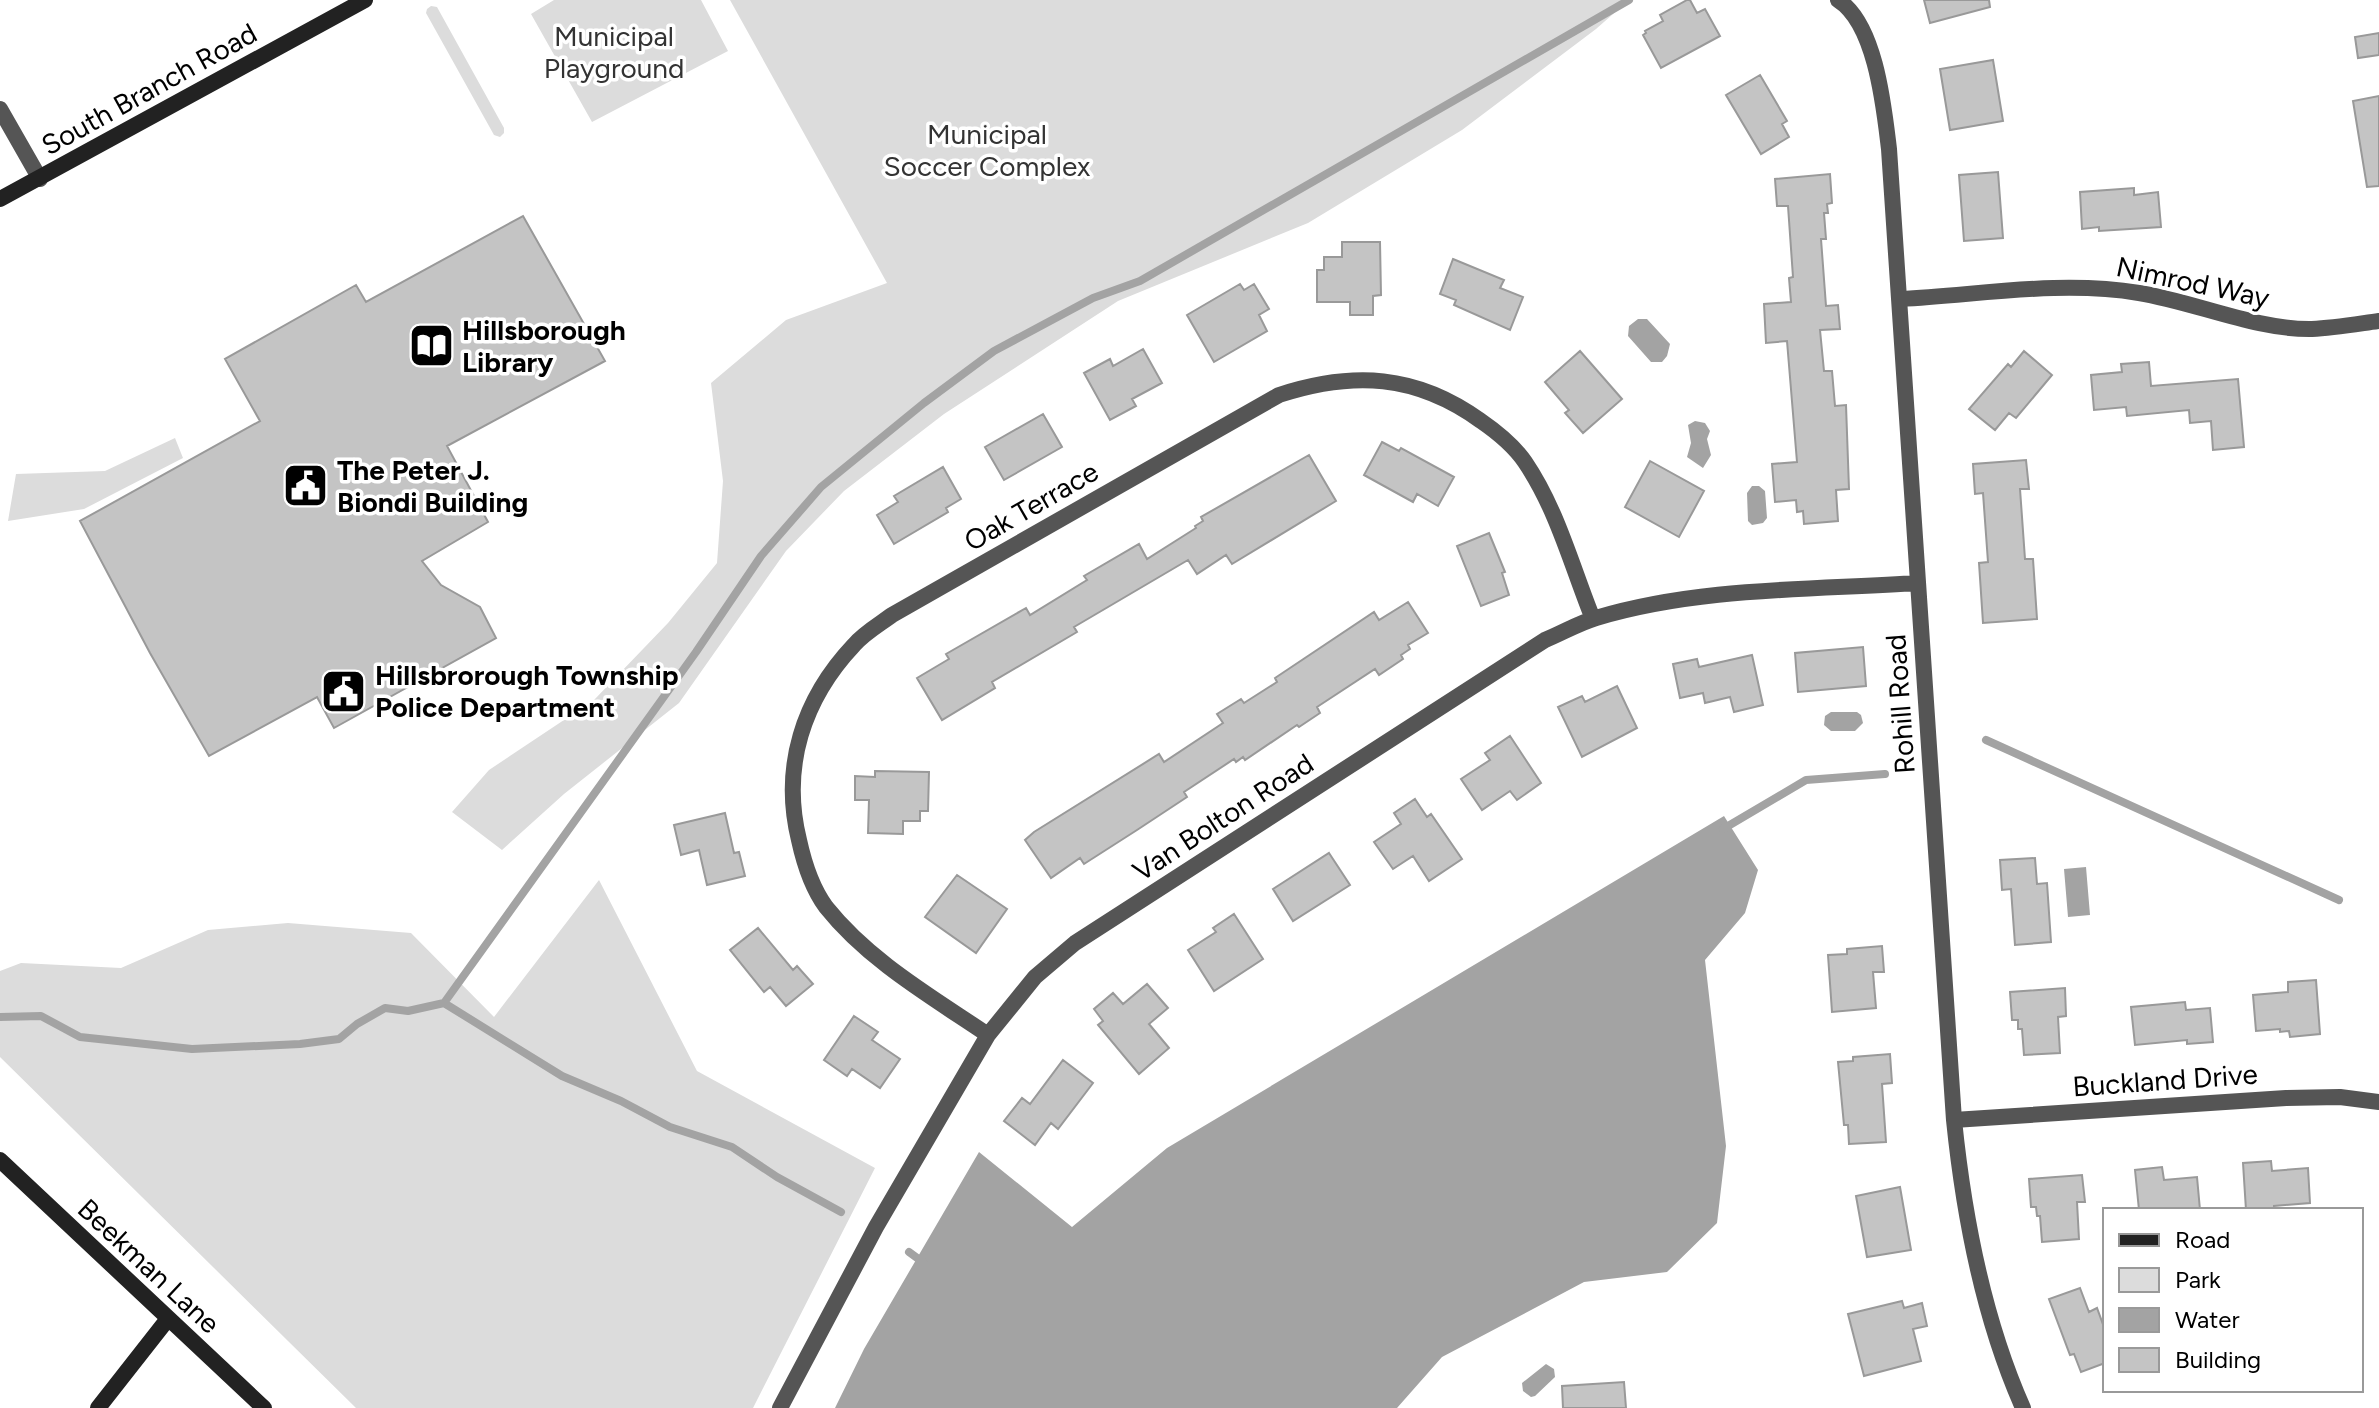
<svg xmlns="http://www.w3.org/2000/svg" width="2379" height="1408" viewBox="0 0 2379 1408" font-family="Figtree,sans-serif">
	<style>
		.green { fill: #dcdcdc }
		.water { fill: #a3a3a3 }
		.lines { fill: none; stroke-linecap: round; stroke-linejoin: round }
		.stream { stroke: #a3a3a3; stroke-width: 8 }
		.building { fill: #c4c4c4; stroke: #999; stroke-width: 2 }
		.street { stroke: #555; stroke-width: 16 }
		.secondary { stroke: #222; stroke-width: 16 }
		.labels { text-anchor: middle; stroke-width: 7; stroke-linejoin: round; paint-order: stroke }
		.park-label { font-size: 28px; fill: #333; stroke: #fff }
		.street-label { font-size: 28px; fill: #000; stroke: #fff }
		.poi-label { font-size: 28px; font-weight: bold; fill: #000; stroke: #fff; text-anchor: start }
	</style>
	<rect width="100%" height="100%" fill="#fff"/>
	<path class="green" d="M 554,0 L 701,0 L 728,51 L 592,122 L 531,14 Z
		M 730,0 L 1629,0 L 1596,29 L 1462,130 L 1308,223 L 1118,301 L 944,414 L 844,491 L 786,551 L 679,703 L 564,794 L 502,850 L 452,812 L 489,770 L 594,700 L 668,623 L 717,563 L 723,481 L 711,383 L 786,320 L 887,283 Z
		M 431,6 L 437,7 L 504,128 L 504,133 L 500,137 L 494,135 L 426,13 L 427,9 Z
		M 175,438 L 183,458 L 84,509 L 8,521 L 16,474 L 105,471 Z
		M 599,880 L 697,1071 L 875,1168 L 753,1408 L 356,1408 L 0,1057 L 0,971 L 21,963 L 121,968 L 208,930 L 288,923 L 411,933 L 494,1017 Z"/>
	<path class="water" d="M 1638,319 L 1647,319 L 1670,344 L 1667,356 L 1662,362 L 1651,362 L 1628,336 L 1629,326 Z
		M 1695,421 L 1705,423 L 1710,431 L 1707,439 L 1711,455 L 1703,468 L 1687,457 L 1691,443 L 1688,425 Z
		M 1752,486 L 1759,486 L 1765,491 L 1767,518 L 1763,523 L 1752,525 L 1748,521 L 1747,493 Z
		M 1831,712 L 1857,712 L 1861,715 L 1863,723 L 1855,731 L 1831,731 L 1824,725 L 1825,716 Z
		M 1724,816 L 1758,870 L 1745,913 L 1705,960 L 1726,1146 L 1717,1223 L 1667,1272 L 1584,1282 L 1442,1357 L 1397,1408 L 835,1408 L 864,1349 L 979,1152 L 1072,1227 L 1167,1148 Z
		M 2086,867 L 2090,915 L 2068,917 L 2064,869 Z
		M 1546,1364 L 1554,1369 L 1555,1377 L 1535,1396 L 1531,1397 L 1523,1391 L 1522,1383 Z"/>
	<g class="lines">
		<path class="stream" d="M 1986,740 L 2339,900
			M 1723,829 L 1806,780 L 1885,774
			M 444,1003 L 562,1076 L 621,1101 L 670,1127 L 732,1147 L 777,1177 L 841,1212
			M 0,1017 L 41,1016 L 80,1037 L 192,1049 L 300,1044 L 339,1039 L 357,1024 L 385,1008 L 408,1011 L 444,1003 L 696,652 L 761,556 L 821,487 L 924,403 L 994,351 L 1093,298 L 1140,281 L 1629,0
			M 909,1252 L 924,1263"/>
	</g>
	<path class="building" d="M 1687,0 L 1690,0 L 1697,13 L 1705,9 L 1720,36 L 1661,68 L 1643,35 L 1646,33 L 1645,31 L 1663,21 L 1660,15 Z
		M 1924,0 L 1989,0 L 1990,7 L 1930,23 Z
		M 2379,33 L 2379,55 L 2358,58 L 2355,37 Z
		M 1993,60 L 2003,121 L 1950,130 L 1940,69 Z
		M 1760,75 L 1787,121 L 1782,124 L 1789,137 L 1761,154 L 1726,95 Z
		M 2379,96 L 2379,186 L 2367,187 L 2353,101 Z
		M 1998,172 L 2003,238 L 1964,241 L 1959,175 Z
		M 1830,174 L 1832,203 L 1827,204 L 1828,213 L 1824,213 L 1826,239 L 1821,239 L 1826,306 L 1838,305 L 1840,329 L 1820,330 L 1824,371 L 1832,371 L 1835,406 L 1846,405 L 1849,489 L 1836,490 L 1838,521 L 1804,524 L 1803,511 L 1797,512 L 1796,500 L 1775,502 L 1772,464 L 1797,462 L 1787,341 L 1766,343 L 1764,304 L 1791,302 L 1789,278 L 1793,277 L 1788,206 L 1777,206 L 1775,179 Z
		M 2134,188 L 2134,195 L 2158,192 L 2161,227 L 2099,231 L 2099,227 L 2082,229 L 2080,192 Z
		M 523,216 L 605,361 L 447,446 L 488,522 L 422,561 L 441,585 L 480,607 L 496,638 L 334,728 L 317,697 L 209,756 L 150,653 L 80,521 L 260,421 L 225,359 L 356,285 L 366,302 Z
		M 1342,242 L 1380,242 L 1381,295 L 1373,296 L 1373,315 L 1350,315 L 1350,302 L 1317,302 L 1317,270 L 1324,270 L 1324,257 L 1342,257 Z
		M 1453,259 L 1504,280 L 1500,288 L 1523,297 L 1510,330 L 1454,305 L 1456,300 L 1440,294 Z
		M 1240,284 L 1244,290 L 1254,284 L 1269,309 L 1259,315 L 1267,331 L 1214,362 L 1187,315 Z
		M 1143,349 L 1162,383 L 1132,399 L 1136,406 L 1110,420 L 1084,373 L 1110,359 L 1113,366 Z
		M 1580,351 L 1622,399 L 1583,433 L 1565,413 L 1569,410 L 1545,382 Z
		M 2024,351 L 2052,375 L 2016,418 L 2009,413 L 1995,430 L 1969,409 L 2008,364 L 2011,367 Z
		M 2149,362 L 2151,386 L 2238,379 L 2244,447 L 2213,450 L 2211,421 L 2190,423 L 2189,410 L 2127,416 L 2126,407 L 2094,410 L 2091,375 L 2122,372 L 2121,364 Z
		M 1043,414 L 1062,447 L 1004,480 L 985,447 Z
		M 1382,442 L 1399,451 L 1401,448 L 1454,477 L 1438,506 L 1417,494 L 1413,502 L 1364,475 Z
		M 1309,455 L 1336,501 L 1232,564 L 1226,555 L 1197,574 L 1188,560 L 1074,627 L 1077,632 L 992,682 L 995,688 L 942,720 L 917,678 L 949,659 L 946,654 L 1026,608 L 1030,615 L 1087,580 L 1084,576 L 1139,544 L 1147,559 L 1196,528 L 1195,526 L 1203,521 L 1201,517 Z
		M 2026,460 L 2029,489 L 2020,489 L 2025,559 L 2033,559 L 2037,619 L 1983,623 L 1979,563 L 1988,562 L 1983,493 L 1975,494 L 1973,464 Z
		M 1650,461 L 1704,491 L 1679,537 L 1625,507 Z
		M 943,467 L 961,499 L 946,508 L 948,512 L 894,544 L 877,515 L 898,502 L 894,496 Z
		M 1489,533 L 1505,572 L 1502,573 L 1509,595 L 1481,606 L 1457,546 Z
		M 1408,602 L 1428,633 L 1408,645 L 1410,649 L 1401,655 L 1403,659 L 1379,675 L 1375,669 L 1317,707 L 1320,713 L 1299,727 L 1297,725 L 1245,760 L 1243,757 L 1236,762 L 1234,759 L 1184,792 L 1187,797 L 1137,830 L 1084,864 L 1080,858 L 1051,878 L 1025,840 L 1034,832 L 1159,754 L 1164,762 L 1223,723 L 1217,714 L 1241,699 L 1244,703 L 1277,682 L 1275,678 L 1374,612 L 1379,620 Z
		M 1863,647 L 1866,686 L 1798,692 L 1795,653 Z
		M 1752,655 L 1763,705 L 1734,712 L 1730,697 L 1705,703 L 1703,693 L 1680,698 L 1673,664 L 1697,659 L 1699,667 Z
		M 1617,686 L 1637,728 L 1582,757 L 1558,707 L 1582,696 L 1585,702 Z
		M 1510,736 L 1541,783 L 1517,800 L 1510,791 L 1482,810 L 1461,779 L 1490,760 L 1485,753 Z
		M 875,771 L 929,772 L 928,811 L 920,811 L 920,821 L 903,821 L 903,834 L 868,833 L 869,800 L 855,800 L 855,776 L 875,777 Z
		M 1415,799 L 1427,817 L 1431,814 L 1462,859 L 1429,881 L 1413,856 L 1393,869 L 1374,842 L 1401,824 L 1394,813 Z
		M 725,813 L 734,853 L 739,852 L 745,876 L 707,885 L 699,850 L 681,855 L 674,825 Z
		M 1329,853 L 1350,885 L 1293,921 L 1273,889 Z
		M 2035,858 L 2037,884 L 2047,883 L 2051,942 L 2015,945 L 2011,889 L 2002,890 L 2000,860 Z
		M 957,875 L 1007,909 L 976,953 L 925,917 Z
		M 1234,914 L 1263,959 L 1214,991 L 1188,950 L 1216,932 L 1213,928 Z
		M 758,928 L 793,970 L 797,966 L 813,984 L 786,1006 L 770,987 L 764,992 L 730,950 Z
		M 1882,946 L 1884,972 L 1873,972 L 1876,1008 L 1832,1012 L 1828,955 L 1847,954 L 1847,949 Z
		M 2316,980 L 2320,1034 L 2290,1037 L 2289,1031 L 2280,1032 L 2280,1029 L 2256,1031 L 2253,995 L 2288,992 L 2288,982 Z
		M 1147,984 L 1168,1008 L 1149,1024 L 1169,1048 L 1139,1074 L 1098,1025 L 1103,1021 L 1094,1009 L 1113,993 L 1123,1004 Z
		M 2065,988 L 2066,1016 L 2058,1017 L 2060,1053 L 2024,1055 L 2022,1029 L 2018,1029 L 2018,1020 L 2012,1020 L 2010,992 Z
		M 2185,1002 L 2186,1010 L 2210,1008 L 2213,1042 L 2187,1044 L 2187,1040 L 2135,1045 L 2131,1007 Z
		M 854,1016 L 878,1032 L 872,1040 L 900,1059 L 880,1088 L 852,1069 L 847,1076 L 824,1060 Z
		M 1890,1054 L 1892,1083 L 1882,1084 L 1886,1142 L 1849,1144 L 1848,1125 L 1844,1125 L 1838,1062 L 1853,1061 L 1853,1057 Z
		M 1063,1060 L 1093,1083 L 1058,1129 L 1051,1123 L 1035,1145 L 1004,1121 L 1022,1098 L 1030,1104 Z
		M 2271,1161 L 2272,1171 L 2308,1168 L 2310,1203 L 2274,1206 L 2274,1210 L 2246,1210 L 2243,1163 Z
		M 2162,1167 L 2164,1180 L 2197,1177 L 2200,1210 L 2139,1210 L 2135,1170 Z
		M 2082,1175 L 2085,1202 L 2077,1202 L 2079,1239 L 2042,1242 L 2040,1216 L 2037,1216 L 2036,1207 L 2031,1207 L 2029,1179 Z
		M 1900,1187 L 1911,1250 L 1867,1257 L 1856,1196 Z
		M 2080,1288 L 2089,1312 L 2097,1308 L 2105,1330 L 2105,1363 L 2081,1372 L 2074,1354 L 2070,1355 L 2049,1299 Z
		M 1902,1301 L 1904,1308 L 1922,1303 L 1927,1326 L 1913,1329 L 1921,1361 L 1864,1376 L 1848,1314 Z
		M 1624,1382 L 1626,1408 L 1563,1408 L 1562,1386 Z"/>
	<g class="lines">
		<path class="street" d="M 1838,0 C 1876,24 1884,108 1889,149 L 1954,1120 C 1964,1218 1983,1318 2023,1408
			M 0,109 L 40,179
			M 1901,299 C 1980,295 2060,280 2139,293 C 2195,302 2256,330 2312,329 C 2334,328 2357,324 2379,321
			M 988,1035 C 932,997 869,961 826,907 C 812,888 804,863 799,840 C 781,767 803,699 854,645 C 864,633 880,624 892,615 L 1279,395 C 1353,371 1416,374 1481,421 C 1497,432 1514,446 1525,462 C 1557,509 1572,567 1593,619
			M 1954,1120 L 2286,1098 L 2340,1097 L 2379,1102
			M 780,1408 L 876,1227 L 988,1035 L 1035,977 L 1075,943 L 1545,640 C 1562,633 1579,623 1596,618 C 1699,587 1811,590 1918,583"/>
		<path class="secondary" d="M 0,199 L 365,0
			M 0,1160 L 264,1408
			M 98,1408 L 167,1320"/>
	</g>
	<defs>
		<symbol id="library-square" viewBox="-11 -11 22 22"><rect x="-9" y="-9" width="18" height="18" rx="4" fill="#000" stroke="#fff"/><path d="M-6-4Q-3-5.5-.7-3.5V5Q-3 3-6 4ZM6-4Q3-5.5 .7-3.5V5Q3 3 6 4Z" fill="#fff"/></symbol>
		<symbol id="civic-square" viewBox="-11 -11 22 22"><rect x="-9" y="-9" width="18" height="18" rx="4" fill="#000" stroke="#fff"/><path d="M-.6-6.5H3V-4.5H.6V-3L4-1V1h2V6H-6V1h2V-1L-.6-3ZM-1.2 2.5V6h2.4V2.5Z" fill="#fff"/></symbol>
	</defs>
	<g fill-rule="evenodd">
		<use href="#library-square" x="406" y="320" width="51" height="51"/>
		<use href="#civic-square" x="280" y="460" width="51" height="51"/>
		<use href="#civic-square" x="318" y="666" width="51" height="51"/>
	</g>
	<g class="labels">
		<g class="park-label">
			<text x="614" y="46">Municipal<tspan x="614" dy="32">Playground</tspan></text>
			<text x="987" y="144">Municipal<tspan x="987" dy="32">Soccer Complex</tspan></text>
		</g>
		<g class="street-label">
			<text transform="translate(149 89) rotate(-29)" y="10">South Branch Road</text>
			<text transform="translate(2193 282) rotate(12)" y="10">Nimrod Way</text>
			<text transform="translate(1031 506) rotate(-30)" y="10">Oak Terrace</text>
			<text transform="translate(1900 704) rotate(-94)" y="10">Rohill Road</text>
			<text transform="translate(1223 817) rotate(-33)" y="10">Van Bolton Road</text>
			<text transform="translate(2165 1080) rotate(-4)" y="10">Buckland Drive</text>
			<text transform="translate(149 1266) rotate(43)" y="10">Beekman Lane</text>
		</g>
		<g class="poi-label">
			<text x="462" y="340">Hillsborough<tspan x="462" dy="32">Library</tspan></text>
			<text x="337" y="480">The Peter J.<tspan x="337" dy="32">Biondi Building</tspan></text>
			<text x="375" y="685">Hillsbrorough Township<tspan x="375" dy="32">Police Department</tspan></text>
		</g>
	</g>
	<rect x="2103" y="1208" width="260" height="184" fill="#ffffff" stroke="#999999" stroke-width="2"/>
	<rect x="2119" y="1234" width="40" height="12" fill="#222222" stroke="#999999" stroke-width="2"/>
	<text x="2175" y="1248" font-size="24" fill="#000000">Road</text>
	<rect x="2119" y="1268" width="40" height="24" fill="#dcdcdc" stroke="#999999" stroke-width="2"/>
	<text x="2175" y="1288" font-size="24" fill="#000000">Park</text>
	<rect x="2119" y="1308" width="40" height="24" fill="#a3a3a3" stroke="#999999" stroke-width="2"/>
	<text x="2175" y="1328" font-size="24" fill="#000000">Water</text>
	<rect x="2119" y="1348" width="40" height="24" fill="#c4c4c4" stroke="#999999" stroke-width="2"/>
	<text x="2175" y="1368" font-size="24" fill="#000000">Building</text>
</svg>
